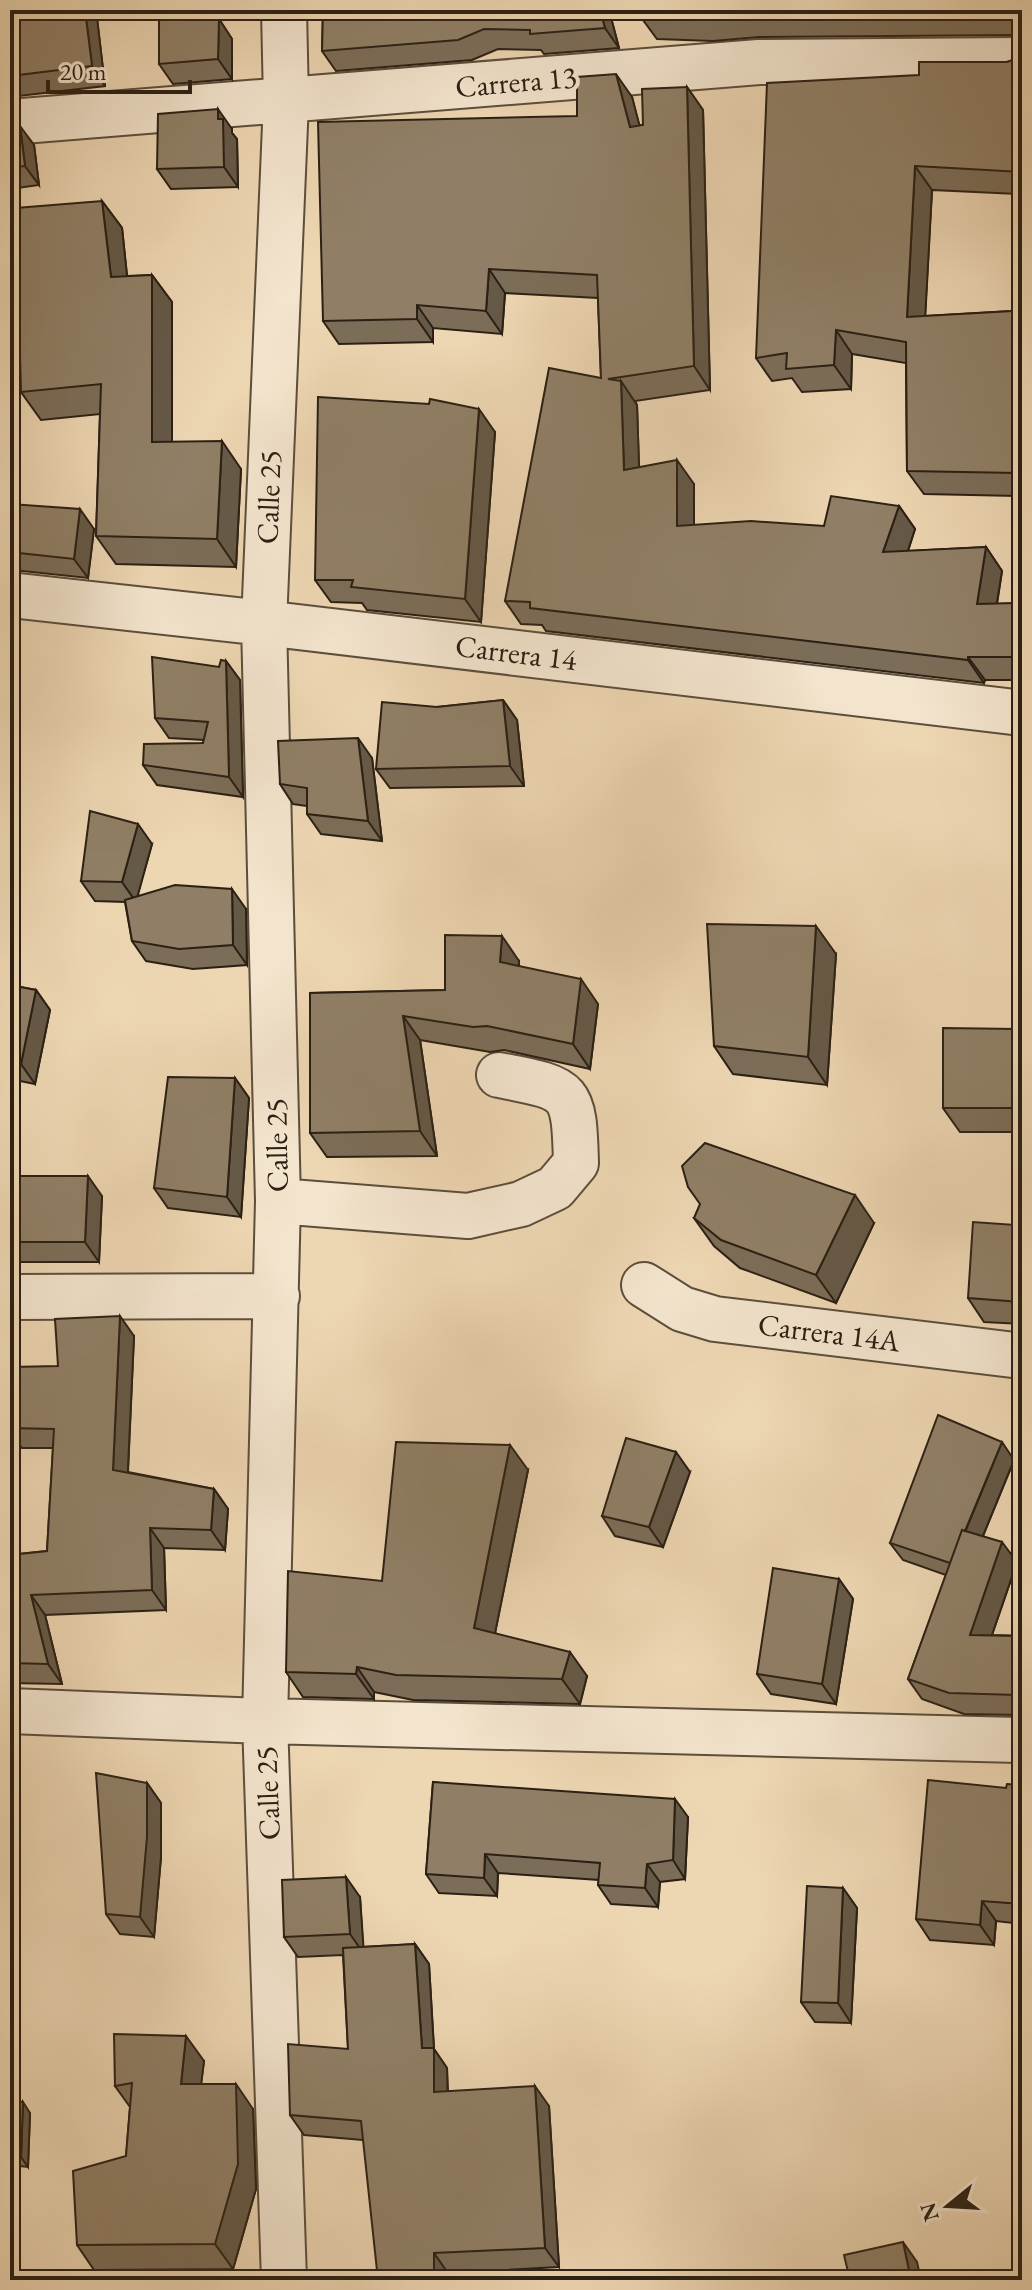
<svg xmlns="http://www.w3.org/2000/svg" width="1032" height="2290" viewBox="0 0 1032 2290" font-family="'EB Garamond',serif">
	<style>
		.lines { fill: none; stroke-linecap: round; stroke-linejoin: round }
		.minor-casing { stroke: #5c4e3c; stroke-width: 48 }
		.minor { stroke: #f3e4cd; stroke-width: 44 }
		.wall { fill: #7c6d58; stroke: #2b2014; stroke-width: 2; fill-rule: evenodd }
		.shaded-wall { fill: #655947; stroke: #2b2014; stroke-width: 2 }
		.building { fill: #907f66; stroke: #2b2014; stroke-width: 2; fill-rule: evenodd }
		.labels { text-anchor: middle; stroke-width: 8; stroke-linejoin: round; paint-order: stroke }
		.street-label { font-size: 30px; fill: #2b2014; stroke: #f3e4cd }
	</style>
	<rect width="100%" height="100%" fill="#edd6b2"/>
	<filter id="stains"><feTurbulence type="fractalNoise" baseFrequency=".0025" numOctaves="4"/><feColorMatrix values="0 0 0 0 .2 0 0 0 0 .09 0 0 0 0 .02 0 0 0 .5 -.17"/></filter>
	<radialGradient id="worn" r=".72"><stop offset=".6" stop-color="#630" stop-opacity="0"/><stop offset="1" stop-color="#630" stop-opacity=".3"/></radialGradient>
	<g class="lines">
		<defs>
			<path id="minor" d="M 284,10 L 286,101 L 264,623 L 278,1201 L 265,1721 L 284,2280
				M 10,122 L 759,62 L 1022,60
				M 10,595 L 264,623 L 1022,713
				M 278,1201 L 468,1216 L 521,1204 L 555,1188 L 576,1163 C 574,1088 572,1089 499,1075
				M 644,1285 L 682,1309 L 715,1319 L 1022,1356
				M 10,1297 L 277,1296
				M 10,1711 L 265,1721 L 1022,1740"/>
		</defs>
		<use href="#minor" class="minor-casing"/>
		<use href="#minor" class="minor"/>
	</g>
	<path class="wall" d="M 10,10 L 92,10 L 97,18 L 105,86 L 10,97 Z
		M 323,10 L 609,10 L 619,48 L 544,54 L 541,50 L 498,49 L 472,60 L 336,71 L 322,51 Z
		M 1022,10 L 1022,35 L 759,37 L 713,41 L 657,39 L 640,16 Z
		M 219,19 L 232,39 L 232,79 L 173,84 L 159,64 Z
		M 1022,54 L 1022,496 L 924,494 L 907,471 L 906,363 L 852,354 L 851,389 L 802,392 L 792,378 L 772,381 L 756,358 L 919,75 L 1007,62 L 1019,58 ZM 932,190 L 1020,194 L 1012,311 L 925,316 Z
		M 687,87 L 703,110 L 710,390 L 635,401 L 637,405 L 639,468 L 694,484 L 694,525 L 824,526 L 899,506 L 915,529 L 908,551 L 986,547 L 1002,571 L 997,604 L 1022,603 L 1022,680 L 985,680 L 984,683 L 546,631 L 542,625 L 521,624 L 505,601 L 601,378 L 598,298 L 505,293 L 502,334 L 433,328 L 433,342 L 339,344 L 323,321 L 577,116 L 632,97 L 639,125 L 643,125 Z
		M 10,126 L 34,145 L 39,185 L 10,189 Z
		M 232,129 L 232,133 L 237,139 L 238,187 L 171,189 L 157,169 Z
		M 102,201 L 122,228 L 127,276 L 152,275 L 172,302 L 172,442 L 241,469 L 236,567 L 116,564 L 96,536 L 100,414 L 41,420 L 21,392 Z
		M 429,404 L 495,432 L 481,622 L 367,610 L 362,603 L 331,602 L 315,580 Z
		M 10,504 L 94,529 L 88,578 L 13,570 L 10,571 Z
		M 226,661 L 240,680 L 243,797 L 157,785 L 143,765 L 203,743 L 204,740 L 169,738 L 155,718 Z
		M 503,700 L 517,720 L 524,786 L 390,788 L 376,769 L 437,707 Z
		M 372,758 L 382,841 L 321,834 L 307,814 L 307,806 L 293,804 L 280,784 Z
		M 152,844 L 137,896 L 246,909 L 247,965 L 193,969 L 146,961 L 132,941 L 125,902 L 95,901 L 81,881 Z
		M 836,954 L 827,1085 L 733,1074 L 714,1046 Z
		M 519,961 L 519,966 L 598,1004 L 590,1069 L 504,1050 L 490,1052 L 420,1040 L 437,1156 L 327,1157 L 310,1133 L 310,993 L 445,990 Z
		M 10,985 L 36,990 L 50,1010 L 35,1084 L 10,1079 Z
		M 1022,1029 L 1022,1324 L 984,1322 L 968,1298 L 1015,1225 L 1021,1132 L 960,1132 L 943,1108 Z
		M 235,1078 L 249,1098 L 241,1217 L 168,1208 L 154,1188 Z
		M 10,1176 L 102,1196 L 99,1262 L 10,1262 Z
		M 694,1218 L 874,1223 L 836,1303 L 740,1268 L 714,1246 Z
		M 134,1336 L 128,1472 L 214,1489 L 228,1509 L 225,1550 L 164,1548 L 166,1610 L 45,1615 L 62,1684 L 10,1683 L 10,1555 L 47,1551 L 53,1448 L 22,1448 L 10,1431 L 10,1390 L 58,1366 Z
		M 1014,1460 L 983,1536 L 1017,1562 L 992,1635 L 1022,1636 L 1022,1715 L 964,1714 L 922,1699 L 908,1679 L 946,1575 L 903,1560 L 890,1543 Z
		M 528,1470 L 495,1633 L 587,1676 L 580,1704 L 413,1700 L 374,1692 L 374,1699 L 303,1697 L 286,1672 L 382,1581 Z
		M 690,1472 L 663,1547 L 615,1536 L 602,1516 Z
		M 839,1579 L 853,1599 L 836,1704 L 771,1694 L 757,1674 Z
		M 433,1782 L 688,1817 L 685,1879 L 660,1882 L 658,1907 L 611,1904 L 598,1885 L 599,1880 L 498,1873 L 497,1896 L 439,1893 L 426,1874 Z
		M 147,1783 L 161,1803 L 161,1857 L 154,1937 L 120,1934 L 106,1914 Z
		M 1022,1785 L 1022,1924 L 996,1921 L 994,1945 L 930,1940 L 916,1919 L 1006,1788 Z
		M 843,1888 L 857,1908 L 851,2023 L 815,2022 L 801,2002 Z
		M 360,1897 L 363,1947 L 415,1944 L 429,1964 L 434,2049 L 447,2068 L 448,2091 L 549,2106 L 559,2267 L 448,2273 L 448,2280 L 363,2140 L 304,2135 L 290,2115 L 348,2049 L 343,1955 L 298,1957 L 284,1937 Z
		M 204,2061 L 201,2084 L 253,2109 L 256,2189 L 233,2269 L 94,2270 L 77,2245 L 126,2156 L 130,2107 L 115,2086 Z
		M 10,2101 L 30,2113 L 28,2167 L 10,2165 Z"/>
	<path class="shaded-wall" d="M 85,10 L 92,10 L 97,18 L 105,86 L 92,66 Z
		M 600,10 L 609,10 L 619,48 L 605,28 Z
		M 219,19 L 232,39 L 232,79 L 218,59 Z
		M 616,74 L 632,97 L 646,150 L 630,127 Z
		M 687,87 L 703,110 L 710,390 L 694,366 Z
		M 218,109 L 232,129 L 232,133 L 237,139 L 238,187 L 224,167 L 218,119 Z
		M 20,126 L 34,145 L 39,185 L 25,166 Z
		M 915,166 L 932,190 L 924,340 L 907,317 Z
		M 102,201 L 122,228 L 130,304 L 111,277 Z
		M 489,269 L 505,293 L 502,334 L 486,311 Z
		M 152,275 L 172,302 L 172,470 L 152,442 Z
		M 417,305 L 433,328 L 433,342 L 417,319 Z
		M 836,330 L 852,354 L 851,389 L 834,365 Z
		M 621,381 L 637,405 L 640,494 L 624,470 Z
		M 479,409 L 495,432 L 481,622 L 465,599 Z
		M 222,441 L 241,469 L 236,567 L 217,539 Z
		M 677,460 L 694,484 L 694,549 L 677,526 Z
		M 899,506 L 915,529 L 900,575 L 883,552 Z
		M 80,509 L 94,529 L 88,578 L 74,559 Z
		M 986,547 L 1002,571 L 993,627 L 977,604 Z
		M 968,657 L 985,680 L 984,683 L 968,660 Z
		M 226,661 L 240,680 L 243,797 L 229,777 Z
		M 503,700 L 517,720 L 524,786 L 510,766 Z
		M 358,738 L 372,758 L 382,841 L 368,821 Z
		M 138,824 L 152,844 L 136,902 L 122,882 Z
		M 232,889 L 246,909 L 247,965 L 233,945 Z
		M 816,926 L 836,954 L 827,1085 L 808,1057 Z
		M 502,936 L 519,961 L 517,986 L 500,962 Z
		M 581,979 L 598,1004 L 590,1069 L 573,1044 Z
		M 36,990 L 50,1010 L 35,1084 L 21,1064 Z
		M 403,1016 L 420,1040 L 437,1156 L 420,1131 Z
		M 235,1078 L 249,1098 L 241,1217 L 227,1197 Z
		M 88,1176 L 102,1196 L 99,1262 L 85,1242 Z
		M 855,1195 L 874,1223 L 836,1303 L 816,1275 Z
		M 120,1316 L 134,1336 L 127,1489 L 113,1470 Z
		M 1002,1442 L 1014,1460 L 964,1582 L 952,1564 Z
		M 510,1445 L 528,1470 L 491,1653 L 474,1628 Z
		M 676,1452 L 690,1472 L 663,1547 L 649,1527 Z
		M 214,1489 L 228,1509 L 225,1550 L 211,1530 Z
		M 150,1528 L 164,1548 L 166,1610 L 152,1590 Z
		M 1002,1542 L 1017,1562 L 985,1655 L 970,1635 Z
		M 839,1579 L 853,1599 L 836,1704 L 822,1684 Z
		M 31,1595 L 45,1615 L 62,1684 L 48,1664 Z
		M 570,1652 L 587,1676 L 580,1704 L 562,1679 Z
		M 357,1667 L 374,1692 L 374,1699 L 356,1674 Z
		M 147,1783 L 161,1803 L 161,1857 L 154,1937 L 140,1917 Z
		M 675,1799 L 688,1817 L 685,1879 L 673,1860 Z
		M 485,1854 L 498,1873 L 497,1896 L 484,1878 Z
		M 647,1864 L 660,1882 L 658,1907 L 645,1888 Z
		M 346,1877 L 360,1897 L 364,1954 L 350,1934 Z
		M 843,1888 L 857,1908 L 851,2023 L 838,2003 Z
		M 982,1901 L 996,1921 L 994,1945 L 980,1925 Z
		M 415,1944 L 429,1964 L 434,2049 L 447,2068 L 448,2112 L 434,2092 L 422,2048 Z
		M 186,2036 L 204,2061 L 198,2109 L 181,2084 Z
		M 236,2084 L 253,2109 L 256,2189 L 233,2269 L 215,2244 Z
		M 535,2086 L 549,2106 L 559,2267 L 545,2248 Z
		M 23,2102 L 30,2113 L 28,2167 L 21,2157 Z
		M 903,2242 L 917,2262 L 921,2280 L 911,2280 Z
		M 434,2253 L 448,2273 L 448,2280 L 434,2280 Z"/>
	<path class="building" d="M 10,10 L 85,10 L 92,66 L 10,76 Z
		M 159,10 L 206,10 L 219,19 L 218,59 L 159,64 Z
		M 323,10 L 600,10 L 605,28 L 530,34 L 530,30 L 484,29 L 458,40 L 322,51 Z
		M 640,10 L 1022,10 L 1022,19 L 1017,15 L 1005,12 L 742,14 L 697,17 L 640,16 Z
		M 1022,54 L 1022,473 L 907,471 L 906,342 L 836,330 L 834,365 L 786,369 L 787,353 L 756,358 L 767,83 L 919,75 L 919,62 L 1007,62 L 1019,58 ZM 915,166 L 1022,172 L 1012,311 L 907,317 Z
		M 616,74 L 630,127 L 643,125 L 642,89 L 687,87 L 694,366 L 608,379 L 621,381 L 624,470 L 677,460 L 677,526 L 751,521 L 824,526 L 831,496 L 899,506 L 883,552 L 986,547 L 977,604 L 1022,603 L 1022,657 L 968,657 L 968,660 L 530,608 L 530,602 L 505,601 L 549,368 L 601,378 L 597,275 L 489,269 L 486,311 L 417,305 L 417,319 L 323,321 L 318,122 L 577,116 L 577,77 Z
		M 218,109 L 218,119 L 223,119 L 224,167 L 157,169 L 158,114 Z
		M 10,126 L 20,126 L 25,166 L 10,168 Z
		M 102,201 L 111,277 L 152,275 L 152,442 L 222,441 L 217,539 L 96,536 L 101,384 L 21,392 L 16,208 Z
		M 318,397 L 429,404 L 430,399 L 479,409 L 465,599 L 351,587 L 353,580 L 315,580 Z
		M 10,504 L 80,509 L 74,559 L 10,552 Z
		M 152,657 L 219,667 L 221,660 L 226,661 L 229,777 L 143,765 L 144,744 L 203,743 L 208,722 L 155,718 Z
		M 503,700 L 510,766 L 376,769 L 382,702 L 437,707 Z
		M 358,738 L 368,821 L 307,814 L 307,788 L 280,784 L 278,741 Z
		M 90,811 L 138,824 L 122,882 L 81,881 Z
		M 175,885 L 232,889 L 233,945 L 179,949 L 132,941 L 125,900 Z
		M 707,924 L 816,926 L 808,1057 L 714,1046 Z
		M 445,935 L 502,936 L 500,962 L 581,979 L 573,1044 L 487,1026 L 473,1027 L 403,1016 L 420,1131 L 310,1133 L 310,993 L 445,990 Z
		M 10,985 L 36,990 L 21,1064 L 10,1062 Z
		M 943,1028 L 1022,1029 L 1022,1108 L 943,1108 Z
		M 168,1077 L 235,1078 L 227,1197 L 154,1188 Z
		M 1022,1118 L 1022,1302 L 968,1298 L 973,1222 L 1015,1225 Z
		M 705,1143 L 855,1195 L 816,1275 L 721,1240 L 694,1218 L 700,1204 L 688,1187 L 682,1166 Z
		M 10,1176 L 88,1176 L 85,1242 L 10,1242 Z
		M 120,1316 L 113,1470 L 214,1489 L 211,1530 L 150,1528 L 152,1590 L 31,1595 L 48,1664 L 10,1663 L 10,1555 L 47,1551 L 54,1429 L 10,1428 L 11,1367 L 58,1366 L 55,1319 Z
		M 938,1415 L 1002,1442 L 965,1531 L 962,1530 L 950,1563 L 890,1543 Z
		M 626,1438 L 676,1452 L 649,1527 L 602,1516 Z
		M 396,1442 L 510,1445 L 474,1628 L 570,1652 L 562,1679 L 396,1675 L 357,1667 L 356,1674 L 286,1672 L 288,1571 L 382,1581 Z
		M 962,1530 L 1002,1542 L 970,1635 L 1022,1636 L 1022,1695 L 949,1693 L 908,1679 Z
		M 773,1568 L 839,1579 L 822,1684 L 757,1674 Z
		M 96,1773 L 147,1783 L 147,1837 L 140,1917 L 106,1914 Z
		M 928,1780 L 1006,1788 L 1007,1784 L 1022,1785 L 1022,1904 L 982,1901 L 980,1925 L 916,1919 Z
		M 433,1782 L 675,1799 L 673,1860 L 647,1864 L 645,1888 L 598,1885 L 600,1863 L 485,1854 L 484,1878 L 426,1874 Z
		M 346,1877 L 350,1934 L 284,1937 L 282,1880 Z
		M 807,1886 L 843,1888 L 838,2003 L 801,2002 Z
		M 415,1944 L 422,2048 L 434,2048 L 434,2092 L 535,2086 L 545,2248 L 434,2253 L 434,2280 L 378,2280 L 361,2121 L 290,2115 L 288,2044 L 348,2049 L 343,1948 Z
		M 114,2034 L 186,2036 L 181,2084 L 236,2084 L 238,2164 L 215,2244 L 77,2245 L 73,2171 L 126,2156 L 132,2083 L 115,2086 Z
		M 10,2101 L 23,2102 L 21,2157 L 10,2156 Z
		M 903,2242 L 911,2280 L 850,2280 L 844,2255 Z"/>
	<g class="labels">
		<g class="street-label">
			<text transform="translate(516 82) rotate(-5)" y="10">Carrera 13</text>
			<text transform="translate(269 497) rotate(-88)" y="10">Calle 25</text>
			<text transform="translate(516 653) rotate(7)" y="10">Carrera 14</text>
			<text transform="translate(277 1145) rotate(-91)" y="10">Calle 25</text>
			<text transform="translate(829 1333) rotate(7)" y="10">Carrera 14A</text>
			<text transform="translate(268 1793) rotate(-92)" y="10">Calle 25</text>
		</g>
	</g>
	<rect width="1032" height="2290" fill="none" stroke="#edd6b2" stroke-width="40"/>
	<rect x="12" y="12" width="1008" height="2266" fill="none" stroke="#2b2014" stroke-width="4"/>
	<rect x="20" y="20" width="992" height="2250" fill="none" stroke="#2b2014" stroke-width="2"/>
	<g transform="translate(948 2206) rotate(252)" stroke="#f3e4cd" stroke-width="6" paint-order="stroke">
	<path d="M0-6L14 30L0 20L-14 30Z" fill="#2b2014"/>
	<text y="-12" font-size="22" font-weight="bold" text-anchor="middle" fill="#2b2014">N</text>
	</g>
	<path d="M48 80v12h142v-12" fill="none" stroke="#2b2014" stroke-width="4"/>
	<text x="60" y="80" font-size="24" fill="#2b2014" stroke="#f3e4cd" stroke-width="6" paint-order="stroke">20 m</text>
	<rect width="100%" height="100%" filter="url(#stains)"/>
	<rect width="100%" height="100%" fill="url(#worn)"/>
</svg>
